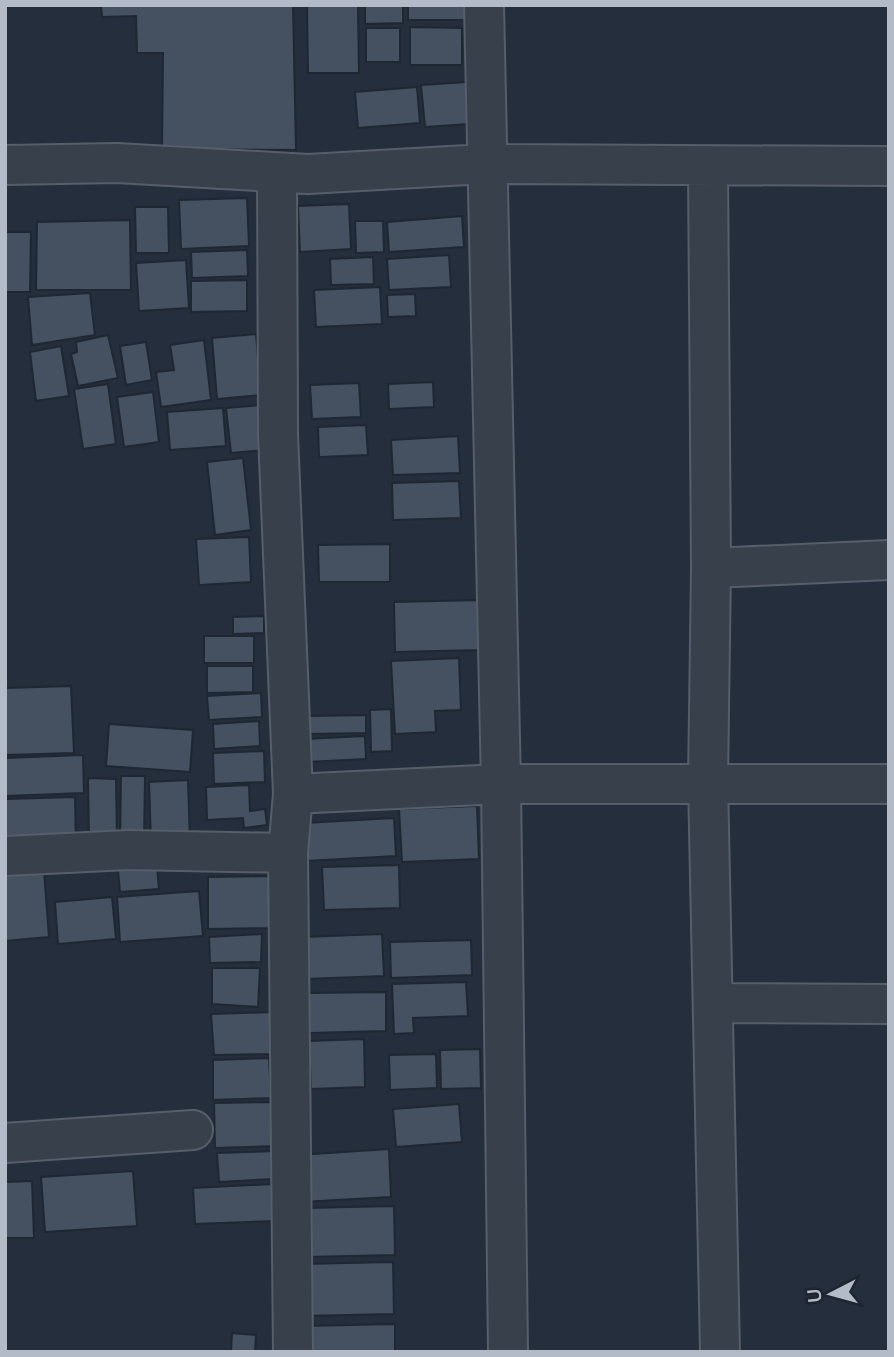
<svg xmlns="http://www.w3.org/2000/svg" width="894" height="1357" viewBox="0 0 894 1357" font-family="Mulish,sans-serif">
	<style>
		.building { fill: #455060; stroke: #1f2733; stroke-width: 2 }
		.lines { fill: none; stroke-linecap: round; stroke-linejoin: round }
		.street-casing { stroke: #565e6a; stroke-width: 42 }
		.street { stroke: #38404c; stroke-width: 38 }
	</style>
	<rect width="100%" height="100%" fill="#242e3c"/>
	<path class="building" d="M 101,5 L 293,5 L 296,150 L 162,149 L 163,53 L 137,53 L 136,16 L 102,17 Z
		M 307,5 L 358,5 L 359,73 L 308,73 Z
		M 365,5 L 403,5 L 403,23 L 365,24 Z
		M 408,5 L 467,5 L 467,20 L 408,20 Z
		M 410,27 L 462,28 L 462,65 L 410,65 Z
		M 366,28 L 400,28 L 400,62 L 366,62 Z
		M 467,82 L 470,124 L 425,127 L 421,85 Z
		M 417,87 L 420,123 L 358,128 L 355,92 Z
		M 247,198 L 249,246 L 181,249 L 179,200 Z
		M 349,204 L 351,249 L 300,252 L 298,206 Z
		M 135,207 L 168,207 L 169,253 L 136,253 Z
		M 462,216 L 464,247 L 389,252 L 387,222 Z
		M 130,220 L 131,290 L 36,290 L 37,222 Z
		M 355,221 L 383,221 L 384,252 L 356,253 Z
		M 5,232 L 31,232 L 30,292 L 5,292 Z
		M 247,250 L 248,276 L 192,278 L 191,252 Z
		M 449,255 L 451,287 L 389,290 L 387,259 Z
		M 373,257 L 374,284 L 331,285 L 330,259 Z
		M 186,260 L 189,308 L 139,311 L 136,263 Z
		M 247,280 L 247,311 L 191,312 L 191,281 Z
		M 380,287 L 382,324 L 316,327 L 314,290 Z
		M 90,293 L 95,335 L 32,345 L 28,297 Z
		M 415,294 L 416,316 L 388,317 L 387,295 Z
		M 256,334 L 261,395 L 217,399 L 212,338 Z
		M 108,335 L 118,378 L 78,386 L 71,354 L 77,352 L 76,342 Z
		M 204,340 L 211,400 L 161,407 L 156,372 L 174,370 L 170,345 Z
		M 146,342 L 152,380 L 126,385 L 120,346 Z
		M 61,346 L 69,396 L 36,401 L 30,352 Z
		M 433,382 L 434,407 L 389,409 L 388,384 Z
		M 359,383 L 361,417 L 312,419 L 310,385 Z
		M 108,384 L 116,444 L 83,449 L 74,389 Z
		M 153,392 L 159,442 L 124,447 L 117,397 Z
		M 261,405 L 265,450 L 231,453 L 226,408 Z
		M 223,408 L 226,446 L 170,450 L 167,412 Z
		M 366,425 L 368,455 L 319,457 L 318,427 Z
		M 458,436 L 460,473 L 393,475 L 391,440 Z
		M 243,458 L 251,530 L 215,535 L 207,462 Z
		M 459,481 L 461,518 L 393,520 L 392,483 Z
		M 249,537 L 251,582 L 199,585 L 196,539 Z
		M 390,544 L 390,582 L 319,582 L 318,545 Z
		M 481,600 L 481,650 L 395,652 L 394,602 Z
		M 264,616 L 264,633 L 233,634 L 233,617 Z
		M 204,636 L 254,636 L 254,663 L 204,663 Z
		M 459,658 L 461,710 L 435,711 L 436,732 L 395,734 L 391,661 Z
		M 207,666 L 253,666 L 253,692 L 207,693 Z
		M 71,686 L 74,753 L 5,755 L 5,688 Z
		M 261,693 L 262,717 L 209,720 L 207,696 Z
		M 391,709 L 392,751 L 371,752 L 370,710 Z
		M 366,715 L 366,733 L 309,734 L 309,716 Z
		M 259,721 L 260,746 L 214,749 L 213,724 Z
		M 109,724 L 193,730 L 190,772 L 106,766 Z
		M 365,736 L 366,759 L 306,762 L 305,739 Z
		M 264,751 L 265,782 L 214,784 L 213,753 Z
		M 83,755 L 84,793 L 6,796 L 5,758 Z
		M 121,776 L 145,776 L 144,841 L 120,841 Z
		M 88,778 L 116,779 L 117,841 L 89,842 Z
		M 188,780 L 190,842 L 151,843 L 149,782 Z
		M 249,785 L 250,811 L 265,809 L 267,825 L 244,828 L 243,818 L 207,820 L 206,787 Z
		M 75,797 L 76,847 L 5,850 L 5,799 Z
		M 477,806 L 479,859 L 402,862 L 399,809 Z
		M 394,818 L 396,856 L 306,861 L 304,823 Z
		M 156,856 L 159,889 L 120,892 L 117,860 Z
		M 399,865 L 400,908 L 324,910 L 322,867 Z
		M 44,871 L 49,937 L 5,941 L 5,874 Z
		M 273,876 L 274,928 L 208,929 L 208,877 Z
		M 199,891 L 203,936 L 120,942 L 117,897 Z
		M 112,897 L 116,939 L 58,944 L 55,902 Z
		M 262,934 L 261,962 L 210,963 L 209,937 Z
		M 382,934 L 384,976 L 305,979 L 303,937 Z
		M 471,940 L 472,975 L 391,978 L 390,942 Z
		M 212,968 L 260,968 L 258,1007 L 212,1004 Z
		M 466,982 L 468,1016 L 413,1018 L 414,1033 L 394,1034 L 392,984 Z
		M 386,992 L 386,1031 L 309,1033 L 309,993 Z
		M 274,1012 L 274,1054 L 214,1055 L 211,1014 Z
		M 364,1039 L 365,1087 L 311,1089 L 309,1041 Z
		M 480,1049 L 481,1088 L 441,1089 L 440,1050 Z
		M 436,1054 L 437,1088 L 390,1090 L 389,1055 Z
		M 269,1058 L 271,1098 L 213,1100 L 213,1060 Z
		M 274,1102 L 275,1146 L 215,1148 L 214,1103 Z
		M 459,1104 L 462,1142 L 396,1147 L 393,1109 Z
		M 389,1149 L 391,1197 L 301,1202 L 298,1155 Z
		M 275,1151 L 274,1179 L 219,1182 L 217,1153 Z
		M 133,1171 L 137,1226 L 45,1232 L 41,1177 Z
		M 32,1181 L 34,1238 L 5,1238 L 5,1182 Z
		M 273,1184 L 275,1221 L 195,1224 L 193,1188 Z
		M 394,1206 L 395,1255 L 306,1257 L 305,1208 Z
		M 393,1262 L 394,1314 L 303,1316 L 301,1264 Z
		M 395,1324 L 395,1352 L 306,1352 L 306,1326 Z
		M 232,1333 L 256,1335 L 255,1352 L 231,1352 Z"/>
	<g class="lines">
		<defs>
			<path id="street" d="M 484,5 L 501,784 L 508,1352
				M 5,165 L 117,163 L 308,174 L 485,164 L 889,166
				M 708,167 L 711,568 L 708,782 L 720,1352
				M 277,173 L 278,434 L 293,794 L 288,853 L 293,1352
				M 711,568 L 889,560
				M 293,794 L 501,784 L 889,784
				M 5,856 L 128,850 L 288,853
				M 713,1003 L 889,1004
				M 5,1143 L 193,1130"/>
		</defs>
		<use href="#street" class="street-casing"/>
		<use href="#street" class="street"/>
	</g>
	<rect width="894" height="1357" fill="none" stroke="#b4bbc8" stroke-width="14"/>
	<g transform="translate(831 1294) rotate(264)" stroke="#1d2531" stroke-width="5" paint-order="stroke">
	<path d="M0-5L12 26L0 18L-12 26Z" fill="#b4bbc8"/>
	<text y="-10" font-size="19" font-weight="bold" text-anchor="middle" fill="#b4bbc8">U</text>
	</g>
</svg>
